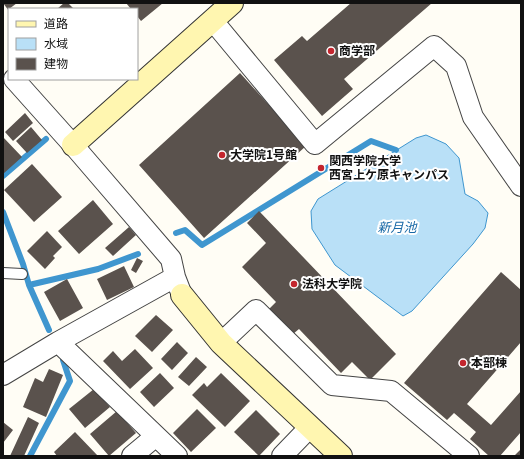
<svg xmlns="http://www.w3.org/2000/svg" width="524" height="459" viewBox="0 0 524 459" font-family="Georgia,'Noto Sans JP',serif">
	<style>
		.water { fill: #b9e0f7; stroke: #3f96cf }
		.lines { fill: none; stroke-linecap: round; stroke-linejoin: round }
		.stream { stroke: #3f96cf; stroke-width: 6 }
		.building { fill: #5a524d }
		.lane-casing { stroke: #444; stroke-width: 12 }
		.street-casing { stroke: #444; stroke-width: 22 }
		.secondary-casing { stroke: #333; stroke-width: 24 }
		.lane { stroke: #fff; stroke-width: 10 }
		.street { stroke: #fff; stroke-width: 20 }
		.secondary { stroke: #fff6b0; stroke-width: 22 }
		.poi-dot { fill: #c4262e; stroke: #fff; stroke-width: 1.5 }
		.labels { text-anchor: middle; stroke-width: 4; stroke-linejoin: round; paint-order: stroke }
		.poi-label { font-size: 12px; font-weight: bold; fill: #111; stroke: #fff; text-anchor: start }
		.water-label { font-size: 13px; font-style: italic; fill: #1768a6; stroke: #fff }
	</style>
	<rect width="100%" height="100%" fill="#fffdf5"/>
	<path class="water" d="M 426,135 L 446,144 L 459,158 L 465,194 L 478,201 L 488,213 L 485,228 L 473,244 L 412,311 L 403,316 L 335,265 L 312,229 L 311,211 L 318,199 L 416,138 Z"/>
	<g class="lines">
		<path class="stream" d="M 3,176 L 46,139
			M 3,212 L 23,264 L 29,285
			M 176,233 L 185,230 L 202,245 L 371,141 L 396,150
			M 49,330 L 29,285 L 98,269 L 138,254
			M 30,456 L 70,381 L 63,360"/>
	</g>
	<path class="building" d="M 3,3 L 17,3 L 9,9 L 9,11 Z
		M 64,3 L 68,3 L 74,9 L 57,9 Z
		M 126,3 L 163,3 L 141,21 L 137,16 L 137,9 L 131,9 Z
		M 351,3 L 432,3 L 344,79 L 353,89 L 322,116 L 274,60 L 302,36 L 307,41 Z
		M 240,73 L 306,146 L 204,238 L 139,165 Z
		M 25,113 L 33,123 L 13,141 L 5,132 Z
		M 31,127 L 42,140 L 27,153 L 16,141 Z
		M 3,137 L 22,157 L 3,174 Z
		M 32,164 L 62,197 L 34,222 L 4,190 Z
		M 93,200 L 113,224 L 79,254 L 58,231 Z
		M 259,211 L 396,354 L 370,380 L 352,362 L 341,373 L 299,329 L 293,334 L 269,309 L 276,302 L 242,267 L 266,243 L 247,223 Z
		M 129,227 L 136,235 L 113,256 L 105,248 Z
		M 47,231 L 62,247 L 53,256 L 55,258 L 45,269 L 27,251 Z
		M 137,258 L 143,261 L 136,273 L 131,270 Z
		M 124,266 L 134,287 L 107,300 L 97,279 Z
		M 501,272 L 521,290 L 521,342 L 467,404 L 491,425 L 521,391 L 521,432 L 500,456 L 489,456 L 470,439 L 476,432 L 454,413 L 447,420 L 404,383 Z
		M 67,279 L 83,308 L 60,321 L 44,292 Z
		M 156,315 L 173,330 L 152,352 L 135,336 Z
		M 177,342 L 188,353 L 172,370 L 161,359 Z
		M 135,349 L 153,368 L 130,389 L 103,361 L 113,351 L 122,361 Z
		M 196,357 L 207,367 L 189,386 L 178,377 Z
		M 49,369 L 63,375 L 46,417 L 23,407 L 35,378 L 43,382 Z
		M 160,373 L 174,388 L 154,407 L 140,392 Z
		M 221,373 L 250,401 L 225,427 L 192,395 L 204,383 L 207,387 Z
		M 94,389 L 110,407 L 85,428 L 69,409 Z
		M 197,409 L 216,428 L 191,452 L 173,433 Z
		M 256,410 L 280,434 L 259,456 L 234,432 Z
		M 117,411 L 136,433 L 109,456 L 90,434 Z
		M 28,417 L 39,423 L 24,456 L 10,456 Z
		M 3,422 L 13,430 L 3,443 Z
		M 75,432 L 98,456 L 57,456 L 54,452 Z
		M 521,449 L 521,456 L 514,456 Z"/>
	<g class="lines">
		<defs>
			<path id="lane" d="M 3,273 L 22,274"/>
			<path id="street" d="M 213,21 L 315,144 L 434,46 L 456,66 L 473,117 L 521,186
				M 14,79 L 73,145 L 171,259 L 175,277 L 182,295
				M 58,342 L 177,456
				M 221,343 L 256,310 L 332,385 L 391,391 L 469,456
				M 3,375 L 58,342 L 175,277
				M 132,456 L 156,436
				M 282,456 L 310,427"/>
			<path id="secondary" d="M 73,145 L 232,3
				M 182,295 L 221,343 L 341,456"/>
		</defs>
		<use href="#lane" class="lane-casing"/>
		<use href="#street" class="street-casing"/>
		<use href="#secondary" class="secondary-casing"/>
		<use href="#lane" class="lane"/>
		<use href="#street" class="street"/>
		<use href="#secondary" class="secondary"/>
	</g>
	<g class="poi-dot">
		<circle cx="331" cy="51" r="4"/>
		<circle cx="222" cy="155" r="4"/>
		<circle cx="321" cy="168" r="4"/>
		<circle cx="294" cy="284" r="4"/>
		<circle cx="463" cy="363" r="4"/>
	</g>
	<g class="labels">
		<g class="poi-label">
			<text x="339" y="55">商学部</text>
			<text x="230" y="159">大学院1号館</text>
			<text x="329" y="165">関西学院大学<tspan x="329" dy="14">西宮上ケ原キャンパス</tspan></text>
			<text x="302" y="288">法科大学院</text>
			<text x="471" y="367">本部棟</text>
		</g>
		<g class="water-label">
			<text x="397" y="232">新月池</text>
		</g>
	</g>
	<rect width="524" height="459" fill="none" stroke="#111111" stroke-width="8"/>
	<rect x="8" y="8" width="130" height="72" fill="#ffffff" stroke="#a0a0a0"/>
	<rect x="16" y="21" width="20" height="6" fill="#fff6b0" stroke="#a0a0a0"/>
	<text x="44" y="28" font-size="12" fill="#111111">道路</text>
	<rect x="16" y="38" width="20" height="12" fill="#b9e0f7" stroke="#a0a0a0"/>
	<text x="44" y="48" font-size="12" fill="#111111">水域</text>
	<rect x="16" y="58" width="20" height="12" fill="#5a524d" stroke="#a0a0a0"/>
	<text x="44" y="68" font-size="12" fill="#111111">建物</text>
</svg>
